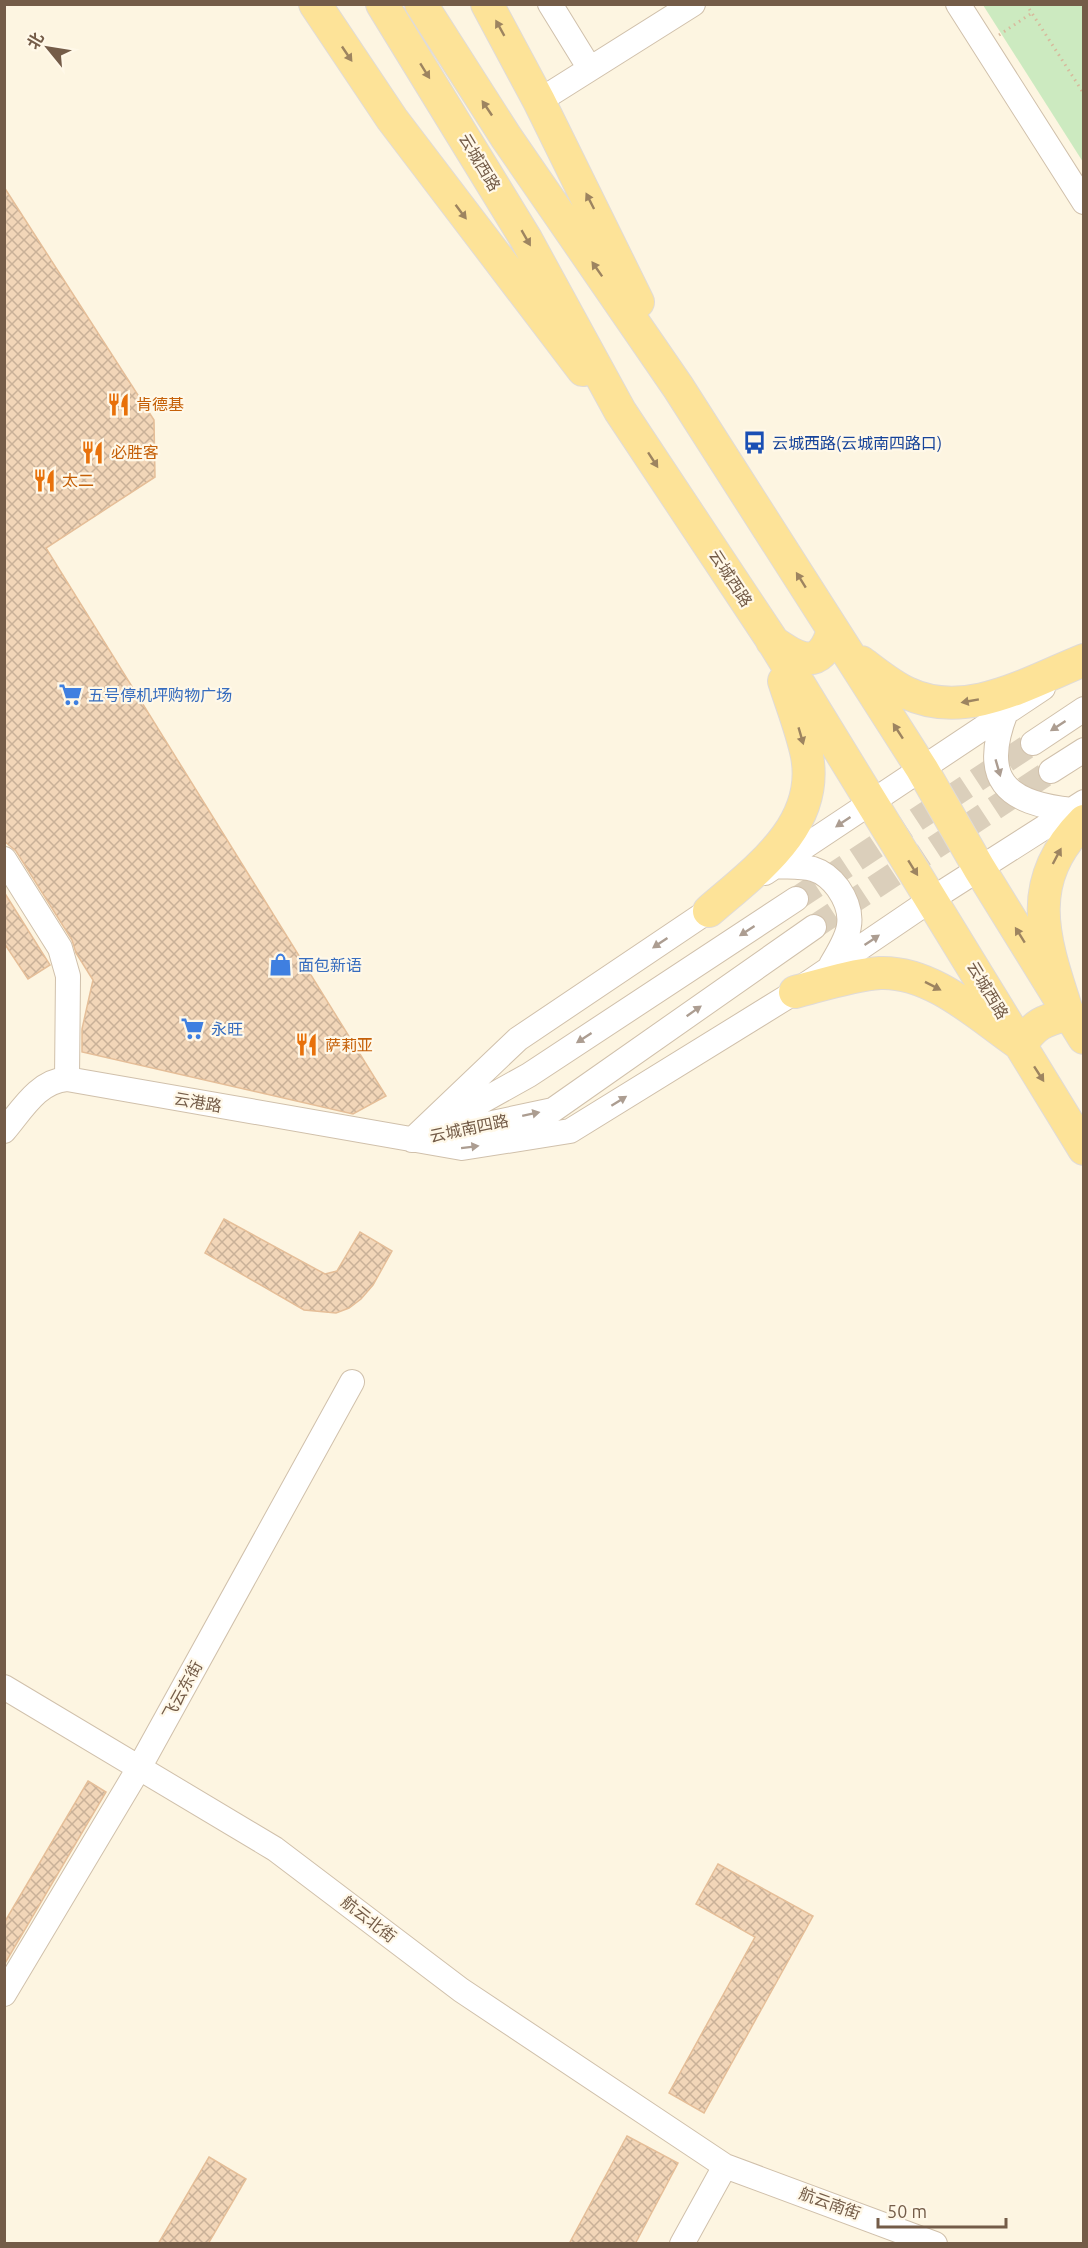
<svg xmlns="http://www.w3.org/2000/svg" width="1088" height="2248" viewBox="0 0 1088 2248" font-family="Ubuntu,'Noto Sans SC',sans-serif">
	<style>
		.park { fill: #cceac0 }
		.building { fill: url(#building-cross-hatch); stroke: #e5be98; stroke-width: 1.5 }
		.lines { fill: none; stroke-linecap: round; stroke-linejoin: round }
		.minor-tunnel { stroke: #dbcfbb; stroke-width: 24; stroke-dasharray: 24 12; stroke-linecap: butt }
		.minor-casing { stroke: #d0c0ab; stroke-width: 26 }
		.major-casing { stroke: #e0dbd7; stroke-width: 34 }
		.path { stroke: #d7b99c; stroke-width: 3; stroke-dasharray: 1.5 4.5; stroke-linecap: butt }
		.minor { stroke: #fff; stroke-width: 24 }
		.major { stroke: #fde398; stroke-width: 32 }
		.oneway { fill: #9d8460 }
		.oneway2 { fill: #ac9d91 }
		.labels { text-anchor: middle; stroke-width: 4.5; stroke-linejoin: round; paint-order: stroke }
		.street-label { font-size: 16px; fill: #745c48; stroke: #fff8e8 }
		.food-label { font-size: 16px; fill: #c56008; stroke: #fff8e8; text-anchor: start }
		.transit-label { font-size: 16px; fill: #164399; stroke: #fff8e8; text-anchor: start }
		.shop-label { font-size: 16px; fill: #366cbe; stroke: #fff8e8; text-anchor: start }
	</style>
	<defs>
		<pattern id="building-cross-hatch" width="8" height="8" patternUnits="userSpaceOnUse" patternTransform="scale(1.5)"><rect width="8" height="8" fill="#f2d6b8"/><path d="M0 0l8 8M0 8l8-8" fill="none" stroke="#c9b198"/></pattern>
	</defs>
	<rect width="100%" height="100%" fill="#fdf5e1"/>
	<path class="park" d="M 983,5 L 1083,5 L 1083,162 Z"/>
	<path class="building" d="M 4,187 L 154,420 L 155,477 L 46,548 L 386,1096 L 353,1114 L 82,1052 L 82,1029 L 93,980 L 76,953 L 72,940 L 16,851 L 4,841 Z
		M 4,892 L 50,965 L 28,979 L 4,943 Z
		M 224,1219 L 325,1274 L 337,1271 L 360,1232 L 392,1251 L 373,1285 L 361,1299 L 349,1308 L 336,1313 L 304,1310 L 205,1253 Z
		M 88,1781 L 106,1792 L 4,1965 L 4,1923 Z
		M 718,1864 L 813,1916 L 704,2113 L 669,2093 L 755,1937 L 696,1904 Z
		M 627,2136 L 678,2163 L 635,2244 L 569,2244 Z
		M 209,2157 L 246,2179 L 208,2244 L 158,2244 Z"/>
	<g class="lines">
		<path class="minor-tunnel" d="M 796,899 L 1033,743
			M 814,927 L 1051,771"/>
		<defs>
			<path id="minor" d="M 550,4 L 590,69
				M 958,4 L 1084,202
				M 539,101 L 693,4
				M 1006,712 C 980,779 1005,803 1072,810
				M 1033,743 L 1084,709
				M 1051,771 L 1084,750
				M 4,859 L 60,948 L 68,976 L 67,1079
				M 775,866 C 787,867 801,866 813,869 C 823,872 832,880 838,888 C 859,918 848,937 831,965
				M 765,873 L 1043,688
				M 443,1123 L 529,1075 L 796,899
				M 4,1131 C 22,1110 38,1081 67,1079 L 462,1148 L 570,1131 L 795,992 L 932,899 L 1084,802
				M 427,1137 L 553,1110 L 814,927
				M 412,1140 L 518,1039 L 723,901
				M 4,1687 L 275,1849 L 461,1990 L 725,2166 L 935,2244
				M 4,1994 L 139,1768 L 352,1382
				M 682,2244 L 725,2166"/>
			<path id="major" d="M 315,4 L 392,119 L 583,370
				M 382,4 L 526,239 L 620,411 L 772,640 L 1084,1149
				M 421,4 L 506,137 L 678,387 L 922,769 L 979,868 L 1084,1038
				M 487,4 L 539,101 L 638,302
				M 772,641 C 800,661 821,671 833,630
				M 861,662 C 876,673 890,685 907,693 C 966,721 1029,682 1084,660
				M 709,911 C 755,871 820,826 807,756 C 802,731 792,706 784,681
				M 795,992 C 822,985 852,975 880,973 C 933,971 980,1017 1021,1045 C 1035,1023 1044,1021 1068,1014 C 1044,940 1022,883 1084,821"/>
		</defs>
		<use href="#minor" class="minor-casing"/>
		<use href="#major" class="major-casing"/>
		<path class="path" d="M 1026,4 L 1084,94
			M 999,35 L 1032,13"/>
		<use href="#minor" class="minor"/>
		<use href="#major" class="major"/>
	</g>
	<defs><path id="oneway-solid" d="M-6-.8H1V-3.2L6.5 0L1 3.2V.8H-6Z" transform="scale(1.5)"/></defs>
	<g class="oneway">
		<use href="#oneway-solid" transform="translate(500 28) rotate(-119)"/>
		<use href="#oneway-solid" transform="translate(347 54) rotate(56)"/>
		<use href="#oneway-solid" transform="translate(425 71) rotate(58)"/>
		<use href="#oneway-solid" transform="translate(487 108) rotate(-124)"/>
		<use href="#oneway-solid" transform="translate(590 201) rotate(-117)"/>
		<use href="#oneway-solid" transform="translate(461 212) rotate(53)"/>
		<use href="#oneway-solid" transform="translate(526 238) rotate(60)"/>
		<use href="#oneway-solid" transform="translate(597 269) rotate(-125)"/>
		<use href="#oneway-solid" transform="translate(653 460) rotate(57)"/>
		<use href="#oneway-solid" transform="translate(801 580) rotate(-122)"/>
		<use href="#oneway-solid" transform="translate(970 701) rotate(170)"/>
		<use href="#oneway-solid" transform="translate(898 731) rotate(-123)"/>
		<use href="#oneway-solid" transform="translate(801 736) rotate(74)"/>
		<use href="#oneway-solid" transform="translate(1057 856) rotate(-62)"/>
		<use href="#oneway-solid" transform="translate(913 868) rotate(58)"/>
		<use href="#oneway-solid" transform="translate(1020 935) rotate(-122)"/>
		<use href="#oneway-solid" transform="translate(933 986) rotate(27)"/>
		<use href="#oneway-solid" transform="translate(1039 1074) rotate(57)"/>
	</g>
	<g class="oneway2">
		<use href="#oneway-solid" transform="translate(1058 726) rotate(147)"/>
		<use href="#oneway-solid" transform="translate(998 768) rotate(74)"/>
		<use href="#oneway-solid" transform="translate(843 822) rotate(146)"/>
		<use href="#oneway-solid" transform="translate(747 931) rotate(147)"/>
		<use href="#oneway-solid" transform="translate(872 940) rotate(-34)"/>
		<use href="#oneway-solid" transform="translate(660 943) rotate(146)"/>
		<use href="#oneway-solid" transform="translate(694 1011) rotate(-35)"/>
		<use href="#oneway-solid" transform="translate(584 1038) rotate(147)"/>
		<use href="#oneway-solid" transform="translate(619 1101) rotate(-32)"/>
		<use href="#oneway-solid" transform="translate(531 1114) rotate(-12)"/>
		<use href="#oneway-solid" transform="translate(470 1147) rotate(-7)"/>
	</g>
	<defs>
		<symbol id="restaurant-bare" viewBox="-9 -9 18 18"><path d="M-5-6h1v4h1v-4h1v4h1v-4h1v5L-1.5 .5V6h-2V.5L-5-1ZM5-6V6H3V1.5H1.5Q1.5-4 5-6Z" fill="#e8710a" stroke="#fff8e8" stroke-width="2.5" paint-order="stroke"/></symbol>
		<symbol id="bus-bare" viewBox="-9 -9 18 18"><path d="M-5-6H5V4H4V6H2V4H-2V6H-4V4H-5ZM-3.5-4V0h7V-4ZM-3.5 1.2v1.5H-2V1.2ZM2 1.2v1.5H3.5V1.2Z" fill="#1a4fb4" stroke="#fff8e8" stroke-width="2.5" paint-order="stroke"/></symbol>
		<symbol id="supermarket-bare" viewBox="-9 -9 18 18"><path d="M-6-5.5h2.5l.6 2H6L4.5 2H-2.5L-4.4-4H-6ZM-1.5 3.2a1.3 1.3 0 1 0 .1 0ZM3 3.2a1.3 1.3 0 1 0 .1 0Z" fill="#3f7fe0" stroke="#fff8e8" stroke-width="2.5" paint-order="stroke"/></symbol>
		<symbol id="shop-bare" viewBox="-9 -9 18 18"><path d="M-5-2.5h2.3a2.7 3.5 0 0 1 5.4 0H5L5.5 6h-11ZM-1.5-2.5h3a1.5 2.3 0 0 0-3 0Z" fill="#3f7fe0" stroke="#fff8e8" stroke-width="2.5" paint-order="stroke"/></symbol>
	</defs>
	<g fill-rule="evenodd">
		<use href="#restaurant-bare" x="102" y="388" width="33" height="33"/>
		<use href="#bus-bare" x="738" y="426" width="33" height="33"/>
		<use href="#restaurant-bare" x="76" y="436" width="33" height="33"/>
		<use href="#restaurant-bare" x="28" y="464" width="33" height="33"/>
		<use href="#supermarket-bare" x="54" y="678" width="33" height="33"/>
		<use href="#shop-bare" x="264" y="948" width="33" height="33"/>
		<use href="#supermarket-bare" x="176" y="1012" width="33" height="33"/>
		<use href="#restaurant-bare" x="290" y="1028" width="33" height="33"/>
	</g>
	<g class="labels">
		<g class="street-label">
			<text transform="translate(480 162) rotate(59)" y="6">云城西路</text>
			<text transform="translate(731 578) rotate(57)" y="6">云城西路</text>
			<text transform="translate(988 990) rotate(59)" y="6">云城西路</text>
			<text transform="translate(198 1102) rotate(10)" y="6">云港路</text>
			<text transform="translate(469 1128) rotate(-12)" y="6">云城南四路</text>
			<text transform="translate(182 1690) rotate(-61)" y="6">飞云东街</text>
			<text transform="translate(369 1919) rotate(38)" y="6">航云北街</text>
			<text transform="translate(830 2203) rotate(20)" y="6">航云南街</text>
		</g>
		<g class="food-label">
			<text x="136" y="410">肯德基</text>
			<text x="111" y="458">必胜客</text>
			<text x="62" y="486">太二</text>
			<text x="325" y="1051">萨莉亚</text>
		</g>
		<g class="transit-label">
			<text x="772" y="449">云城西路(云城南四路口)</text>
		</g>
		<g class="shop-label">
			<text x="88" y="701">五号停机坪购物广场</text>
			<text x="298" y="971">面包新语</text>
			<text x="211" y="1035">永旺</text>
		</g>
	</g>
	<rect width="1088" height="2248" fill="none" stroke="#745c48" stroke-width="12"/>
	<g transform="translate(48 48) rotate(300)" stroke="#fff8e8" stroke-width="4.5" paint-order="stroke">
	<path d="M0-4.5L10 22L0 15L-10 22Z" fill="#745c48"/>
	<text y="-9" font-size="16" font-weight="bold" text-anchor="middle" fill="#745c48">北</text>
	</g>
	<path d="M878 2218v9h128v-9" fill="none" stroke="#745c48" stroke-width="3"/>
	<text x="887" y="2218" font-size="18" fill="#745c48" stroke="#fff8e8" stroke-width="4.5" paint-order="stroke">50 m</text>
</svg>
